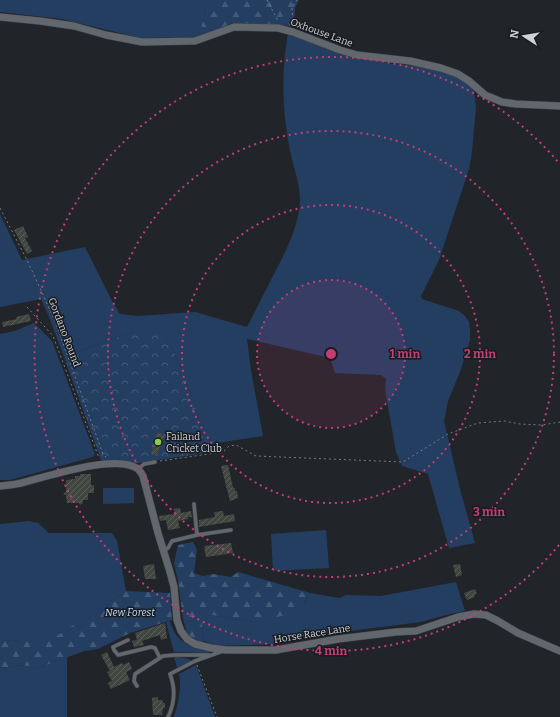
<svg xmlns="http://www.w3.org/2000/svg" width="560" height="717" viewBox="0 0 560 717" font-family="Bitter,serif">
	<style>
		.grass { fill: #243e62 }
		.forest { fill: url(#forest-firs) }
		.park { fill: url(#park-crowns) }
		.building { fill: url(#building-hatch) }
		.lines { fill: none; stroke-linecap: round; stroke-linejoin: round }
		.lane-casing { stroke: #3e4145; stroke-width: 4.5 }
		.street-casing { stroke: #3e4145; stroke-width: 8 }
		.path { stroke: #787b7f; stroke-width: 1; stroke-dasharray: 2 3; stroke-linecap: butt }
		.lane { stroke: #62666d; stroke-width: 3.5 }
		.street { stroke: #62666d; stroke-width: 7 }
		.ring { fill: none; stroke: #c53d73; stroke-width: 2; stroke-dasharray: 2 4 }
		.poi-dot { fill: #87cf4b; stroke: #181c21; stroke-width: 1.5 }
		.labels { text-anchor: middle; stroke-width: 3; stroke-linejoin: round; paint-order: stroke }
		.street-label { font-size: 10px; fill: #cfd2d5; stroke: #181c21 }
		.poi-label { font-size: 10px; fill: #cfd2d5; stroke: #181c21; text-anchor: start }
		.park-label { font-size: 10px; font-style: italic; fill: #c4daf9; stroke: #181c21 }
		.centre { fill: #c53d73; stroke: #181c21; stroke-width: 2 }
		.ring-label { font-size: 12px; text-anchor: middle; font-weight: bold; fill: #c53d73; stroke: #181c21; stroke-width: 3; stroke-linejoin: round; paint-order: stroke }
	</style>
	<defs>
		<pattern id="forest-firs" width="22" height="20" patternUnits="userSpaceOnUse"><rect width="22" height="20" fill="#243e62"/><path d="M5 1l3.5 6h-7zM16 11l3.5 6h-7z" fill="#435978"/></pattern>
		<pattern id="park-crowns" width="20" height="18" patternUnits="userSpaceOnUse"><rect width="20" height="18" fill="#243e62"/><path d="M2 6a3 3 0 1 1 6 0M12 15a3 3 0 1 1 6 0" fill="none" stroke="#435978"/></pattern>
		<pattern id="building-hatch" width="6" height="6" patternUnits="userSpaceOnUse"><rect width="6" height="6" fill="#424640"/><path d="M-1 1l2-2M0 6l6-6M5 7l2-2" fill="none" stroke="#5c605b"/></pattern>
	</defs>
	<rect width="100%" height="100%" fill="#21252a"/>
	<path class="grass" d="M 0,0 L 206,0 L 205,15 L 198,37 L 140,38 L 62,19 L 0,12 Z
		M 288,33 L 328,49 L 343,54 L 380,61 L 391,64 L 427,66 L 458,76 L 471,87 L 474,92 L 476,107 L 472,152 L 469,169 L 439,260 L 421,296 L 422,299 L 459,311 L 465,316 L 469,322 L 470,330 L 470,340 L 460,372 L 448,401 L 444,421 L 460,489 L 475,543 L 449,548 L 428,474 L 402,466 L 396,452 L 385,390 L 386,379 L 381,375 L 335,373 L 330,358 L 247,339 L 251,370 L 263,436 L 205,445 L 196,409 L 183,371 L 166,336 L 132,332 L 64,357 L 49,317 L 41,299 L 0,307 L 0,214 L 22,260 L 85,247 L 113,303 L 120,314 L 138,316 L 195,312 L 247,327 C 256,310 264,293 273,276 C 284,255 295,234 299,211 C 303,191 294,170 290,151 C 282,110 281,73 288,33 Z
		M 34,323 L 52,341 L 95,454 L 93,457 L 10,480 L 0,480 L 0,334 L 15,331 Z
		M 103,488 L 134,488 L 134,503 L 103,504 Z
		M 29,521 L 38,523 L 49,533 L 112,533 L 117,541 L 126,591 L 58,636 L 13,641 L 0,640 L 0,524 Z
		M 326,530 L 329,568 L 273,571 L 271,534 Z
		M 456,582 L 465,611 L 446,615 L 421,622 L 311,636 L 275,644 L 217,646 L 204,641 L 202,622 L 211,615 L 255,622 L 304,604 L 310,593 L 339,598 L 346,595 L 381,596 Z
		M 170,621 C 176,643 189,645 208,651 L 209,653 L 174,652 L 166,622 Z
		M 174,656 L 189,659 L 191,661 L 177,668 Z
		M 67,657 L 67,717 L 0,717 L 0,668 L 22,665 L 38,668 Z
		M 196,665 L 215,717 L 174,717 C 178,703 182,689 179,674 Z"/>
	<path class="forest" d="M 206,0 L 299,0 L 295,8 L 294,26 L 232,23 L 198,37 L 205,15 Z
		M 193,542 L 197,550 L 194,573 L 203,576 L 213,574 L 231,577 L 238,572 L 310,593 L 299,612 L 255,622 L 211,615 L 202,622 L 204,641 L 199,643 L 188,636 L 183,619 L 178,581 L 174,563 L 178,545 Z
		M 126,591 L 170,593 L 172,620 L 130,633 L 98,649 L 84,651 L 38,668 L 22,665 L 0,668 L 0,640 L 13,641 L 58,635 Z"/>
	<path class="park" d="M 132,332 L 156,332 L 166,336 L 183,371 L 196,409 L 205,445 L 206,453 L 138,463 L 101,460 L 64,357 Z"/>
	<path class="building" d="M 23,226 L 28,237 L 25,238 L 32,251 L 27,254 L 14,230 Z
		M 29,314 L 31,321 L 3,327 L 2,322 L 17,319 L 16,317 Z
		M 157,432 L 165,435 L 157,456 L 151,454 Z
		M 228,465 L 233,488 L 235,488 L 235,491 L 237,491 L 238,498 L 230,501 L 221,466 Z
		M 80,474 L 91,474 L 91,485 L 94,485 L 94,493 L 88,493 L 88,500 L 83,500 L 83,503 L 80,505 L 79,503 L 67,503 L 66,495 L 63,494 L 66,492 L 66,480 L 75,479 L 75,476 L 80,476 Z
		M 180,508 L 181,513 L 191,511 L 192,517 L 188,517 L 188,519 L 178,521 L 180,528 L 168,530 L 166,520 L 160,521 L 159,516 L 175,514 L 174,509 Z
		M 223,511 L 224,516 L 234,514 L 235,521 L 199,527 L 199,520 L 215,517 L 214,512 Z
		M 231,543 L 233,553 L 206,557 L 204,546 Z
		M 154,564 L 156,579 L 145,579 L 143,566 Z
		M 460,564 L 462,575 L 456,577 L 453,565 Z
		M 475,589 L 477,594 L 474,595 L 475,597 L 467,600 L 464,593 Z
		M 165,623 L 167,638 L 161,640 L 160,635 L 142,641 L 144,645 L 134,647 L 132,641 L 137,640 L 135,633 Z
		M 107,652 L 114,667 L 122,663 L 123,665 L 129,662 L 132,669 L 126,672 L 130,680 L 111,689 L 108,683 L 112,681 L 107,672 L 110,671 L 101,655 Z
		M 158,697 L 158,700 L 162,700 L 163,703 L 165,703 L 165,708 L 163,708 L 162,715 L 153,715 L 152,698 Z"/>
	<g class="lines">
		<defs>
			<path id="lane" d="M 138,469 L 144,464 L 155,462
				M 194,504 L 197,535
				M 163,551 L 168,548 L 172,541 L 197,535 L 231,530
				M 128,640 L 113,647 L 114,650 L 118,655 L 151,647 L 155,648 L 160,658
				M 137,686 L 134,681 L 135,674 L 163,656 L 175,655 L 209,655
				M 168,717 C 175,703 176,690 170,674 L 195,661 L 223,651"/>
			<path id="street" d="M 0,17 L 40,21 L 74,26 L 106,35 L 142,42 L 195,41 L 234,27 L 278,28 L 293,32 L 340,50 L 357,55 L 410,61 L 441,68 L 458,74 L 469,81 L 485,95 L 502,102 L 516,104 L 560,106
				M 0,486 C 7,485 15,485 21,483 C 46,477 116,453 138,469 C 140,471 142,474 143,476 L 158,533 L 170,572 L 174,587 L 177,620 L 181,631 L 187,639 L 195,644 L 211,648 L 226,650 L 276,650 L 338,639 L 396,632 L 416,631 L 458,617 L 474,614 L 486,615 L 498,621 L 518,633 L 560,651"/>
		</defs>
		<use href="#lane" class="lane-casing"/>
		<use href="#street" class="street-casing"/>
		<path class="path" d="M 267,0 L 278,21
			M 293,25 L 292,8 L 297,0
			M 0,208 L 28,262 L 55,321 L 103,454 L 106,457
			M 27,307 L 53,336 L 99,458
			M 160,461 L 223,452 L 229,446 L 236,445 L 256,456 L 403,462 L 448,434 L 478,423 L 504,421 L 520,424 L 542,425 L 560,422
			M 197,665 L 217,717"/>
		<use href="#lane" class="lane"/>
		<use href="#street" class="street"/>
	</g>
	<circle cx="331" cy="354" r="74" fill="#c53d73" fill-opacity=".12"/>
	<g class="ring">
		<circle cx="331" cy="354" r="74"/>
		<circle cx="331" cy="354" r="149"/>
		<circle cx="331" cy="354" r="223"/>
		<path d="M559 545A297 297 0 1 1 559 163"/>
	</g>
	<circle class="poi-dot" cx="158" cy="442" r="4"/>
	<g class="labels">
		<g class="street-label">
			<text transform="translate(322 32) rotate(20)" y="4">Oxhouse Lane</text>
			<text transform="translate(65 332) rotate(69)" y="4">Gordano Round</text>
			<text transform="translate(312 633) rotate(-9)" y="4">Horse Race Lane</text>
		</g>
		<g class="poi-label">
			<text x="166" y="440">Failand<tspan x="166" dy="12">Cricket Club</tspan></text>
		</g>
		<g class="park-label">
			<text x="130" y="616">New Forest</text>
		</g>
	</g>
	<circle cx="331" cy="354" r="6" class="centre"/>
	<g class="ring-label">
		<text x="405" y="358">1 min</text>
		<text x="480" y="358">2 min</text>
		<text x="489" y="516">3 min</text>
		<text x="331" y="655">4 min</text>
	</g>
	<g transform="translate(524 36) rotate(282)" stroke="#181c21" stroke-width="3" paint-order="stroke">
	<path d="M0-3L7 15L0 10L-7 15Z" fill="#cfd2d5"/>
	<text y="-6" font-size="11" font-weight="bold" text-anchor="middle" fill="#cfd2d5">N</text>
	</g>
</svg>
